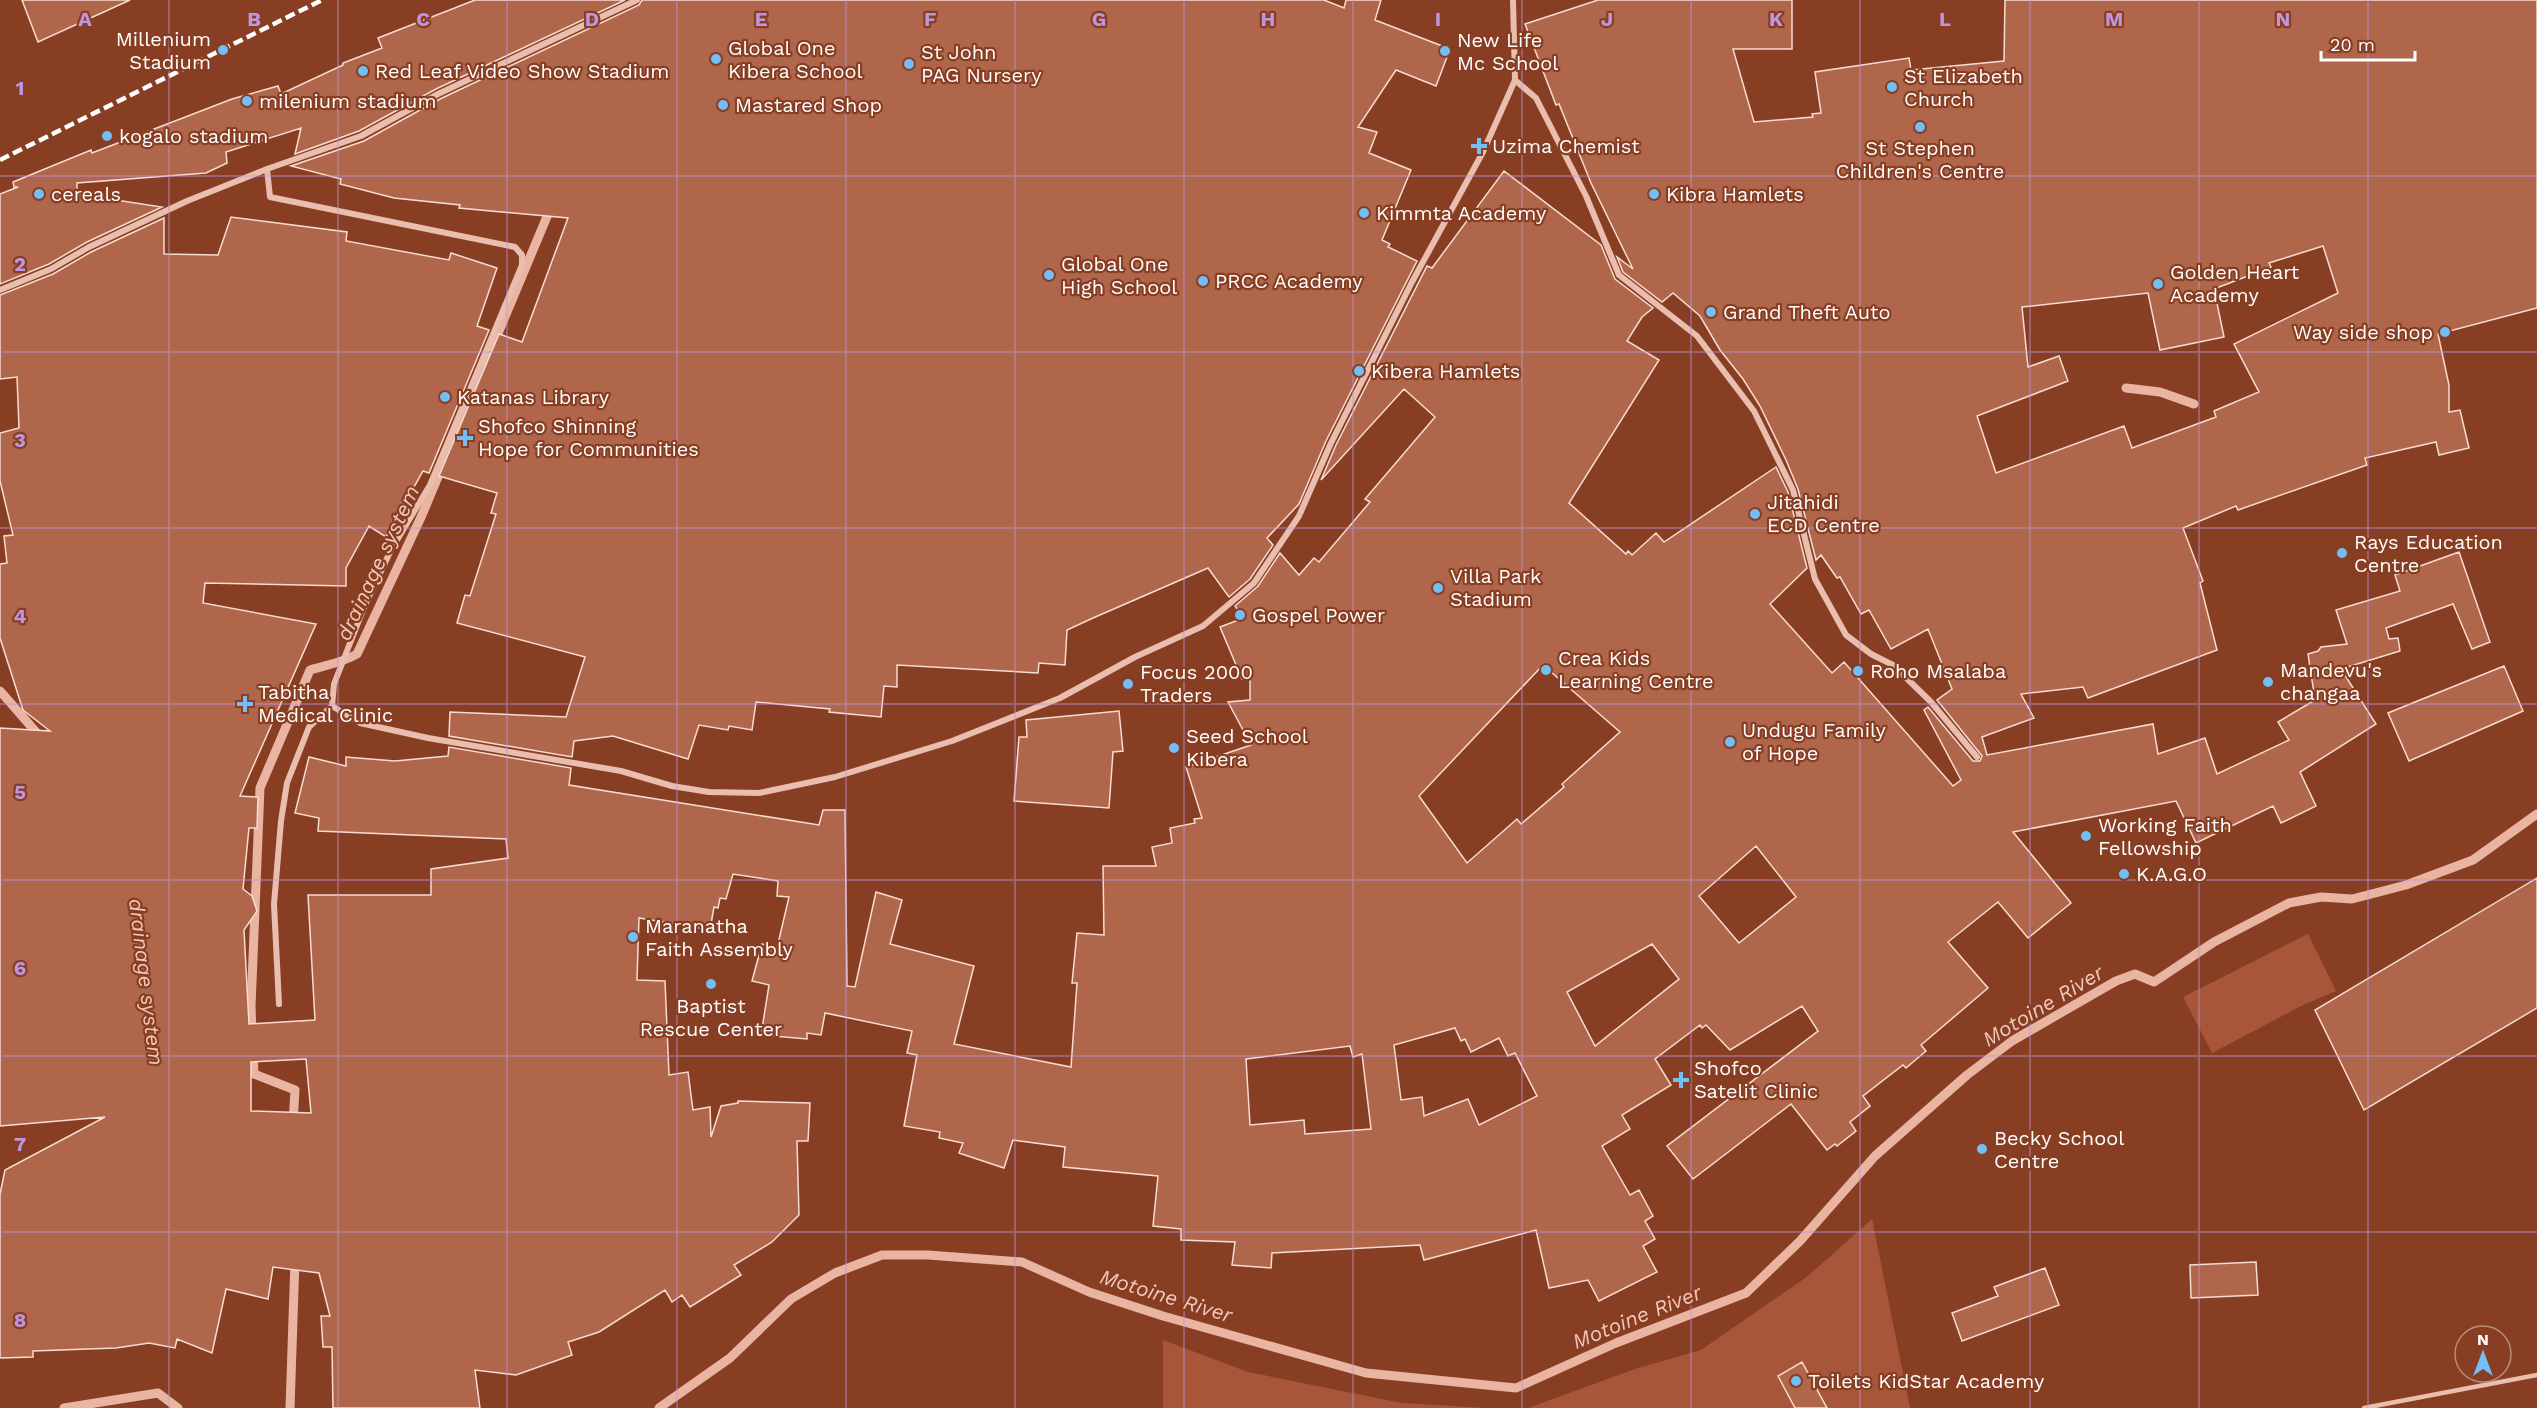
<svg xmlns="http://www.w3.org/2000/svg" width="2537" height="1408" viewBox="0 0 2537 1408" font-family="'Work Sans',sans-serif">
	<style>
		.green { fill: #a7563a }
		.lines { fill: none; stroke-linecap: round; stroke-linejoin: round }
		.stream { stroke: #eab4a3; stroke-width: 9 }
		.building { fill: #b0664b; stroke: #f7dcd3; stroke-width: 1.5; fill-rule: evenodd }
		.service { stroke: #eabeaf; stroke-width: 4.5 }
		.minor { stroke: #eabeaf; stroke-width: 6 }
		.rail { stroke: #fff; stroke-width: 4.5; stroke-dasharray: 10 4.5; stroke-linecap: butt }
		.grid { fill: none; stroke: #bd96df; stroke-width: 1.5; stroke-opacity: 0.55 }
		.poi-dot { fill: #72bef5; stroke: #883e23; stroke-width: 2 }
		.labels { text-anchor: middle; stroke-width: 4.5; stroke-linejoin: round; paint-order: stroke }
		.poi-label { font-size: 20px; fill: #fff; stroke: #883e23; text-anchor: start }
		.water-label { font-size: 21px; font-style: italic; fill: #f1c8bb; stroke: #883e23 }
		.grid-label { font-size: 20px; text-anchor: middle; font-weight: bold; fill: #bd96df; stroke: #883e23; stroke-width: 4.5; stroke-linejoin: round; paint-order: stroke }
	</style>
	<rect width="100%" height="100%" fill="#883e23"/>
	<path class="green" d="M 2308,934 L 2336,991 L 2303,1005 L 2212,1053 L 2183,997 Z
		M 1872,1219 L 1910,1408 L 1528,1408 L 1635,1369 L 1701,1350 L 1808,1276 Z
		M 1163,1340 L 1248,1372 L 1402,1403 L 1487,1408 L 1163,1408 Z"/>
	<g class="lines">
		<path class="stream" d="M 2126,388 L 2160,392 L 2194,404
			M 0,691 L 36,732 L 39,740
			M 252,1035 L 251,1006 L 260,788 L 310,670 C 326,665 342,663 357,654 L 422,515 L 551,207
			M 253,1052 L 254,1074 L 295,1090 L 293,1123
			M 64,1408 L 158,1393 L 178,1408
			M 290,1408 L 295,1260
			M 659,1408 L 730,1358 L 791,1299 L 835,1273 L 882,1255 L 928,1255 L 1022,1262 L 1089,1292 L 1163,1316 L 1366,1373 L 1516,1388 L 1616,1343 L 1746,1293 L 1800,1241 L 1875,1156 L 1967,1075 L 2012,1041 L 2116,981 L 2135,974 L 2154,982 L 2214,942 L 2289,903 L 2321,897 L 2352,899 L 2406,885 L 2473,860 L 2537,814"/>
	</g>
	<path class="building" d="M 22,0 L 130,0 L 38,42 Z
		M 475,0 L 625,0 L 436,89 L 359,131 L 295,154 L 301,128 L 226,152 L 227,163 L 206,173 L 77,183 L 77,194 L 162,207 L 87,242 L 49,264 L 0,284 L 0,194 L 18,187 L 14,187 L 13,182 L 91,150 L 92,153 L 232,99 L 278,86 L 281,94 L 343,65 L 343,63 L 382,48 L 378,38 Z
		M 642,0 L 1324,0 L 1344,8 L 1346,0 L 1381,0 L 1375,20 L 1450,49 L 1436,86 L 1396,70 L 1358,127 L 1377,132 L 1369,153 L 1411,170 L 1382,240 L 1390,244 L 1388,247 L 1417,261 L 1326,441 L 1299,504 L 1267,538 L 1273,545 L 1250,579 L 1229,597 L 1208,568 L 1093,618 L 1067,630 L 1065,665 L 1039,663 L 1038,673 L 897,665 L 897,687 L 884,686 L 881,717 L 829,712 L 830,709 L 756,702 L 752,730 L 729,726 L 728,730 L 699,725 L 688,759 L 613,736 L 574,741 L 572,757 L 449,736 L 450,712 L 566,717 L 585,657 L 457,623 L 465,595 L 470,596 L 496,514 L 491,513 L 497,493 L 439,476 L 499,334 L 522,342 L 568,218 L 459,208 L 460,205 L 394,198 L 340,184 L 341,179 L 291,166 L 364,141 L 440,99 L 639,5 Z
		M 1598,0 L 1792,0 L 1792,49 L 1733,49 L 1754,122 L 1813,117 L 1812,114 L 1821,113 L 1815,72 L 1909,58 L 1911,70 L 2004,61 L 2005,0 L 2537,0 L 2537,308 L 2438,334 L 2449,385 L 2449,412 L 2460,410 L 2469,448 L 2439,455 L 2436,442 L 2365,458 L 2367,465 L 2238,510 L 2236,506 L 2183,528 L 2203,581 L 2200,583 L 2217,650 L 2088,698 L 2083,687 L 2021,694 L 2034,718 L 1982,737 L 1987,755 L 2153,724 L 2158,754 L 2205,738 L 2217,774 L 2289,740 L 2278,722 L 2315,700 L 2308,654 L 2318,651 L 2321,647 L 2347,644 L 2336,610 L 2400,591 L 2395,575 L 2459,552 L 2490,642 L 2472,649 L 2453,604 L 2386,628 L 2389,639 L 2398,638 L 2400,651 L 2341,669 L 2376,724 L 2300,772 L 2316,806 L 2281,823 L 2273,806 L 2196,843 L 2176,801 L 2013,832 L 2071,903 L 2028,938 L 1998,902 L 1948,942 L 1988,988 L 1921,1045 L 1926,1051 L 1906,1068 L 1903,1065 L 1863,1096 L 1870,1106 L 1850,1122 L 1856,1131 L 1837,1146 L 1835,1144 L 1827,1150 L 1791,1104 L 1693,1179 L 1667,1146 L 1818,1031 L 1802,1006 L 1730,1050 L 1706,1025 L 1702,1028 L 1700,1025 L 1655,1059 L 1671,1085 L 1622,1115 L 1630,1129 L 1602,1146 L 1630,1195 L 1639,1190 L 1653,1216 L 1645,1221 L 1655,1239 L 1643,1246 L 1657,1272 L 1599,1301 L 1588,1280 L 1549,1288 L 1536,1230 L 1424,1260 L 1420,1245 L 1272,1253 L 1271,1268 L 1232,1265 L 1235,1242 L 1181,1240 L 1181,1229 L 1153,1226 L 1158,1176 L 1063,1167 L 1065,1147 L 1013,1140 L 1004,1168 L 959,1153 L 963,1143 L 939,1138 L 940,1132 L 904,1126 L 917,1055 L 907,1053 L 912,1031 L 825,1013 L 821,1035 L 807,1033 L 807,1039 L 761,1035 L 769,985 L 752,981 L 762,944 L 777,948 L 789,897 L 777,896 L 778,881 L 733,874 L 726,899 L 720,898 L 718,908 L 714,907 L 710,930 L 639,918 L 637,980 L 665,981 L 669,1075 L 688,1072 L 693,1110 L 710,1107 L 711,1137 L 721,1106 L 738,1103 L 738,1101 L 810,1103 L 808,1141 L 797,1141 L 799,1215 L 772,1242 L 734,1265 L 741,1275 L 690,1307 L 682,1295 L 672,1302 L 665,1290 L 599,1332 L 568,1342 L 572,1355 L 516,1375 L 475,1370 L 480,1408 L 333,1408 L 332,1347 L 323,1347 L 321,1316 L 330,1316 L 319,1273 L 273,1267 L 268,1299 L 226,1289 L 212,1353 L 177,1339 L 175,1348 L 149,1343 L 116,1348 L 33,1351 L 33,1357 L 0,1358 L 0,1194 L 5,1170 L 105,1117 L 0,1126 L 0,728 L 50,731 L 23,710 L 0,638 L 0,564 L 7,563 L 4,536 L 13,535 L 0,481 L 0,433 L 19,428 L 17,377 L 0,379 L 0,295 L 53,274 L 91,252 L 164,218 L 164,254 L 218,255 L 231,217 L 347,232 L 346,241 L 449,260 L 451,253 L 497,268 L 477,326 L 489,330 L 429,473 L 423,471 L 386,537 L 369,526 L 346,568 L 346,586 L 205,583 L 203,603 L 316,624 L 240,796 L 258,797 L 257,828 L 249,828 L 243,889 L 252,896 L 257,911 L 244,930 L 249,1024 L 315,1020 L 308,895 L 431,895 L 431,869 L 508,858 L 506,839 L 318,831 L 319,818 L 295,813 L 309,757 L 346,766 L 346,757 L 395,761 L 448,756 L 449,747 L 571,768 L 569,785 L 819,825 L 823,810 L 845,810 L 847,986 L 855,987 L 876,892 L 902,900 L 890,944 L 974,966 L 954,1044 L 1071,1067 L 1077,983 L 1072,983 L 1077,933 L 1104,935 L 1103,866 L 1156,866 L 1152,847 L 1172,843 L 1170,828 L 1195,823 L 1194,819 L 1202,818 L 1186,767 L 1251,745 L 1228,702 L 1250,700 L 1250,679 L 1242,679 L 1220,627 L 1244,618 L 1235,606 L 1258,586 L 1280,553 L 1299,575 L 1314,558 L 1319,562 L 1370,502 L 1365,499 L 1435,417 L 1404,389 L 1321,480 L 1336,445 L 1427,266 L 1432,268 L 1504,171 L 1601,245 L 1615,279 L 1653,308 L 1642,317 L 1627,341 L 1659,360 L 1569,503 L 1626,554 L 1628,551 L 1632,555 L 1656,533 L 1664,542 L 1776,467 L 1788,492 L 1807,568 L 1770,604 L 1832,673 L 1844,662 L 1953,786 L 1961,780 L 1924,710 L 1928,707 L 1973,761 L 1980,761 L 1982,756 L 1937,700 L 1952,689 L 1928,629 L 1891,649 L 1869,610 L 1861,614 L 1840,577 L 1837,578 L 1821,555 L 1816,560 L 1798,489 L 1786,460 L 1760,406 L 1743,379 L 1720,350 L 1700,316 L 1673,293 L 1662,302 L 1623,272 L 1617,257 L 1633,269 L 1591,183 L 1559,104 L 1556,105 L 1525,24 ZM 2323,246 L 2338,293 L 2234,344 L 2259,392 L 2214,411 L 2216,417 L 2132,448 L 2124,426 L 1996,473 L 1977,416 L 2068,381 L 2059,356 L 2028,367 L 2022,307 L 2148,293 L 2160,350 L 2224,337 L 2214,289 L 2271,267 L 2269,263 ZM 1543,665 L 1620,732 L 1562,784 L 1564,787 L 1521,824 L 1517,819 L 1467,863 L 1419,796 ZM 1756,846 L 1796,897 L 1739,943 L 1699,896 ZM 1652,944 L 1679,979 L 1595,1046 L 1567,992 ZM 1455,1028 L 1461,1041 L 1465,1039 L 1471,1052 L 1499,1038 L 1508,1056 L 1515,1053 L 1537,1096 L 1479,1125 L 1468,1099 L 1424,1116 L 1422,1097 L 1401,1100 L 1394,1045 ZM 1350,1046 L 1353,1057 L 1362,1054 L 1371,1129 L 1305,1134 L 1304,1120 L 1250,1125 L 1246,1059 ZM 306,1059 L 311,1113 L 251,1111 L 251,1062 Z
		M 2504,666 L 2523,711 L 2409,761 L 2388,713 Z
		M 1119,711 L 1123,751 L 1113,752 L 1109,808 L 1014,801 L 1019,737 L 1027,737 L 1026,720 Z
		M 2537,878 L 2537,1008 L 2364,1110 L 2315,1010 Z
		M 2256,1262 L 2258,1295 L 2191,1298 L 2190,1265 Z
		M 2045,1268 L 2059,1305 L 1962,1341 L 1952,1313 L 1998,1296 L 1994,1287 Z
		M 1802,1362 L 1827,1408 L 1795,1408 L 1778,1376 Z"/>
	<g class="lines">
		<path class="service" d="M 2364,1408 L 2537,1375"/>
		<path class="minor" d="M 1515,80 L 1536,98 L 1586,196 L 1619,275 L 1697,336 L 1754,411 L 1793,490 L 1815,579 L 1846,635 L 1871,654 L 1893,665 L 1931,702 L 1977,757
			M 267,169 L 270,197 L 515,247 L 522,255 L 522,265 L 430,485 L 391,550 L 365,605 L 334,684 L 332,706 L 360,723 L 428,738 L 621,771 L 672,786 L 709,792 L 759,793 L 835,777 L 952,741 L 1060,698 L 1135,657 L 1203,626 L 1254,583 L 1299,516 L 1331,443 L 1412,282 L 1483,152 L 1515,80 L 1513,0
			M 0,290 L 51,269 L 89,247 L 187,201 L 267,169 L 361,136 L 438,94 L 637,0
			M 279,1004 L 274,904 L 281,821 L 287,783 L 309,727 L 332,706"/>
		<path class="rail" d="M 0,160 L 322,0"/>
	</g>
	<path class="grid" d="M 169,0 L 169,1408M 338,0 L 338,1408M 507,0 L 507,1408M 677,0 L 677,1408M 846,0 L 846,1408M 1015,0 L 1015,1408M 1184,0 L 1184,1408M 1353,0 L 1353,1408M 1522,0 L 1522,1408M 1691,0 L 1691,1408M 1860,0 L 1860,1408M 2030,0 L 2030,1408M 2199,0 L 2199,1408M 2368,0 L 2368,1408M 0,176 L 2537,176M 0,352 L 2537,352M 0,528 L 2537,528M 0,704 L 2537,704M 0,880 L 2537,880M 0,1056 L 2537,1056M 0,1232 L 2537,1232"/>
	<g class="poi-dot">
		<circle cx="223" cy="50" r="6"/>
		<circle cx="1445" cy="51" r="6"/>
		<circle cx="716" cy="59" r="6"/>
		<circle cx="909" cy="64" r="6"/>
		<circle cx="363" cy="71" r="6"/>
		<circle cx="1892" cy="87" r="6"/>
		<circle cx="247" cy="101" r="6"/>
		<circle cx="723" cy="105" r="6"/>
		<circle cx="1920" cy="127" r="6"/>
		<circle cx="107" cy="136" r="6"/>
		<path d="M1476 137h6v6h6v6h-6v6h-6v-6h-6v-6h6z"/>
		<circle cx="39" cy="194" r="6"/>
		<circle cx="1654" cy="194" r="6"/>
		<circle cx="1364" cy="213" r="6"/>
		<circle cx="1049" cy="275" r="6"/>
		<circle cx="1203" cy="281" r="6"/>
		<circle cx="2158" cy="284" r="6"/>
		<circle cx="1711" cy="312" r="6"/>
		<circle cx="2445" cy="332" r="6"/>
		<circle cx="1359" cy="371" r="6"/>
		<circle cx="445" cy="397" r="6"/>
		<path d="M462 429h6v6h6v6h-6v6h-6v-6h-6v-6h6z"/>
		<circle cx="1755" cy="514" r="6"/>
		<circle cx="2342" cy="553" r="6"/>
		<circle cx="1438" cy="588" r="6"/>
		<circle cx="1240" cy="615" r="6"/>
		<circle cx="1546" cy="670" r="6"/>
		<circle cx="1858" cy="671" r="6"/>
		<circle cx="2268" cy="682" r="6"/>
		<circle cx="1128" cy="684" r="6"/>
		<path d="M242 695h6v6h6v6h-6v6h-6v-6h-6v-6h6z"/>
		<circle cx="1730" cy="742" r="6"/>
		<circle cx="1174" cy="748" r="6"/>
		<circle cx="2086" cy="836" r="6"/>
		<circle cx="2124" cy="874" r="6"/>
		<circle cx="633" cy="937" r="6"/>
		<circle cx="711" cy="984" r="6"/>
		<path d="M1678 1071h6v6h6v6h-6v6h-6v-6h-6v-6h6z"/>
		<circle cx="1982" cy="1149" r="6"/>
		<circle cx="1796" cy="1381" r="6"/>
	</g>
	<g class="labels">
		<g class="poi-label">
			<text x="211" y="46" text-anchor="end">Millenium<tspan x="211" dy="23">Stadium</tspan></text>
			<text x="1457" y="47">New Life<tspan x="1457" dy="23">Mc School</tspan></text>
			<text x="728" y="55">Global One<tspan x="728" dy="23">Kibera School</tspan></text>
			<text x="921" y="59">St John<tspan x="921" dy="23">PAG Nursery</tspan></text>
			<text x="375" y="78">Red Leaf Video Show Stadium</text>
			<text x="1904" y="83">St Elizabeth<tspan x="1904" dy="23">Church</tspan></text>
			<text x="259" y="108">milenium stadium</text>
			<text x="735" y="112">Mastared Shop</text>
			<text x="119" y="143">kogalo stadium</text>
			<text x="1492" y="153">Uzima Chemist</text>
			<text x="1920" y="155" text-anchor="middle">St Stephen<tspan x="1920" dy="23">Children's Centre</tspan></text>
			<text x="51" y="201">cereals</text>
			<text x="1666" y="201">Kibra Hamlets</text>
			<text x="1376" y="220">Kimmta Academy</text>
			<text x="1061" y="271">Global One<tspan x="1061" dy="23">High School</tspan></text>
			<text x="2170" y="279">Golden Heart<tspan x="2170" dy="23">Academy</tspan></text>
			<text x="1215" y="288">PRCC Academy</text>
			<text x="1723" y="319">Grand Theft Auto</text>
			<text x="2433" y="339" text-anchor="end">Way side shop</text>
			<text x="1371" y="378">Kibera Hamlets</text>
			<text x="457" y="404">Katanas Library</text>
			<text x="478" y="433">Shofco Shinning<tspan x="478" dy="23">Hope for Communities</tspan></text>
			<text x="1767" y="509">Jitahidi<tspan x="1767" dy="23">ECD Centre</tspan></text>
			<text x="2354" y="549">Rays Education<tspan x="2354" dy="23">Centre</tspan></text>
			<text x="1450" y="583">Villa Park<tspan x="1450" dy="23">Stadium</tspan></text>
			<text x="1252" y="622">Gospel Power</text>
			<text x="1558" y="665">Crea Kids<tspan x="1558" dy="23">Learning Centre</tspan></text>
			<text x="2280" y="677">Mandevu's<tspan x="2280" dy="23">changaa</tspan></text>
			<text x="1870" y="678">Roho Msalaba</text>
			<text x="1140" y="679">Focus 2000<tspan x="1140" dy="23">Traders</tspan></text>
			<text x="258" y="699">Tabitha<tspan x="258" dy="23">Medical Clinic</tspan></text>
			<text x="1742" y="737">Undugu Family<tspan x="1742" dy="23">of Hope</tspan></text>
			<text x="1186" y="743">Seed School<tspan x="1186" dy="23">Kibera</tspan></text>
			<text x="2098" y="832">Working Faith<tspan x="2098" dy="23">Fellowship</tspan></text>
			<text x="2136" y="881">K.A.G.O</text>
			<text x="645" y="933">Maranatha<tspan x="645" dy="23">Faith Assembly</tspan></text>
			<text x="711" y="1013" text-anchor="middle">Baptist<tspan x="711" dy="23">Rescue Center</tspan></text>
			<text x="1694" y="1075">Shofco<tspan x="1694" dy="23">Satelit Clinic</tspan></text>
			<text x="1994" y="1145">Becky School<tspan x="1994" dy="23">Centre</tspan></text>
			<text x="1808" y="1388">Toilets KidStar Academy</text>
		</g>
		<g class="water-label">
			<text transform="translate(378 563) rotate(-65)" y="7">drainage system</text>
			<text transform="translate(146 982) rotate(83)" y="7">drainage system</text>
			<text transform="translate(2043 1006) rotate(-31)" y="7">Motoine River</text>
			<text transform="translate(1166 1296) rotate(17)" y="7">Motoine River</text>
			<text transform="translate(1637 1317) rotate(-22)" y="7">Motoine River</text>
		</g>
	</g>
	<g class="grid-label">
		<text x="85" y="26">A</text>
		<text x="254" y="26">B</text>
		<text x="423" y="26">C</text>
		<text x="592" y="26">D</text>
		<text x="761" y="26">E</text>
		<text x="930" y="26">F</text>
		<text x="1099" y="26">G</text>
		<text x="1268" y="26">H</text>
		<text x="1438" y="26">I</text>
		<text x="1607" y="26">J</text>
		<text x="1776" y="26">K</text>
		<text x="1945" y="26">L</text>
		<text x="2114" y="26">M</text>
		<text x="2283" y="26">N</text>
		<text x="20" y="95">1</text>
		<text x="20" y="271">2</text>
		<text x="20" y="447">3</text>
		<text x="20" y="623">4</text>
		<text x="20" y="799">5</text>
		<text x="20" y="975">6</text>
		<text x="20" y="1151">7</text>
		<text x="20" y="1327">8</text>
	</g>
	<g transform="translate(2483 1354)"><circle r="28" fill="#883e23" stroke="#b88b7b" stroke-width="1.5"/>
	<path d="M0-4.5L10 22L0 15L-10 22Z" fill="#72bef5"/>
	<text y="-9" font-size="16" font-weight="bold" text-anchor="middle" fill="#ffffff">N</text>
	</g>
	<path d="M2321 51v9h94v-9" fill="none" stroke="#ffffff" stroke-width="3"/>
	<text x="2330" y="51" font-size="18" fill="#ffffff" stroke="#883e23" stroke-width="4.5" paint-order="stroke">20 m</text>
</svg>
